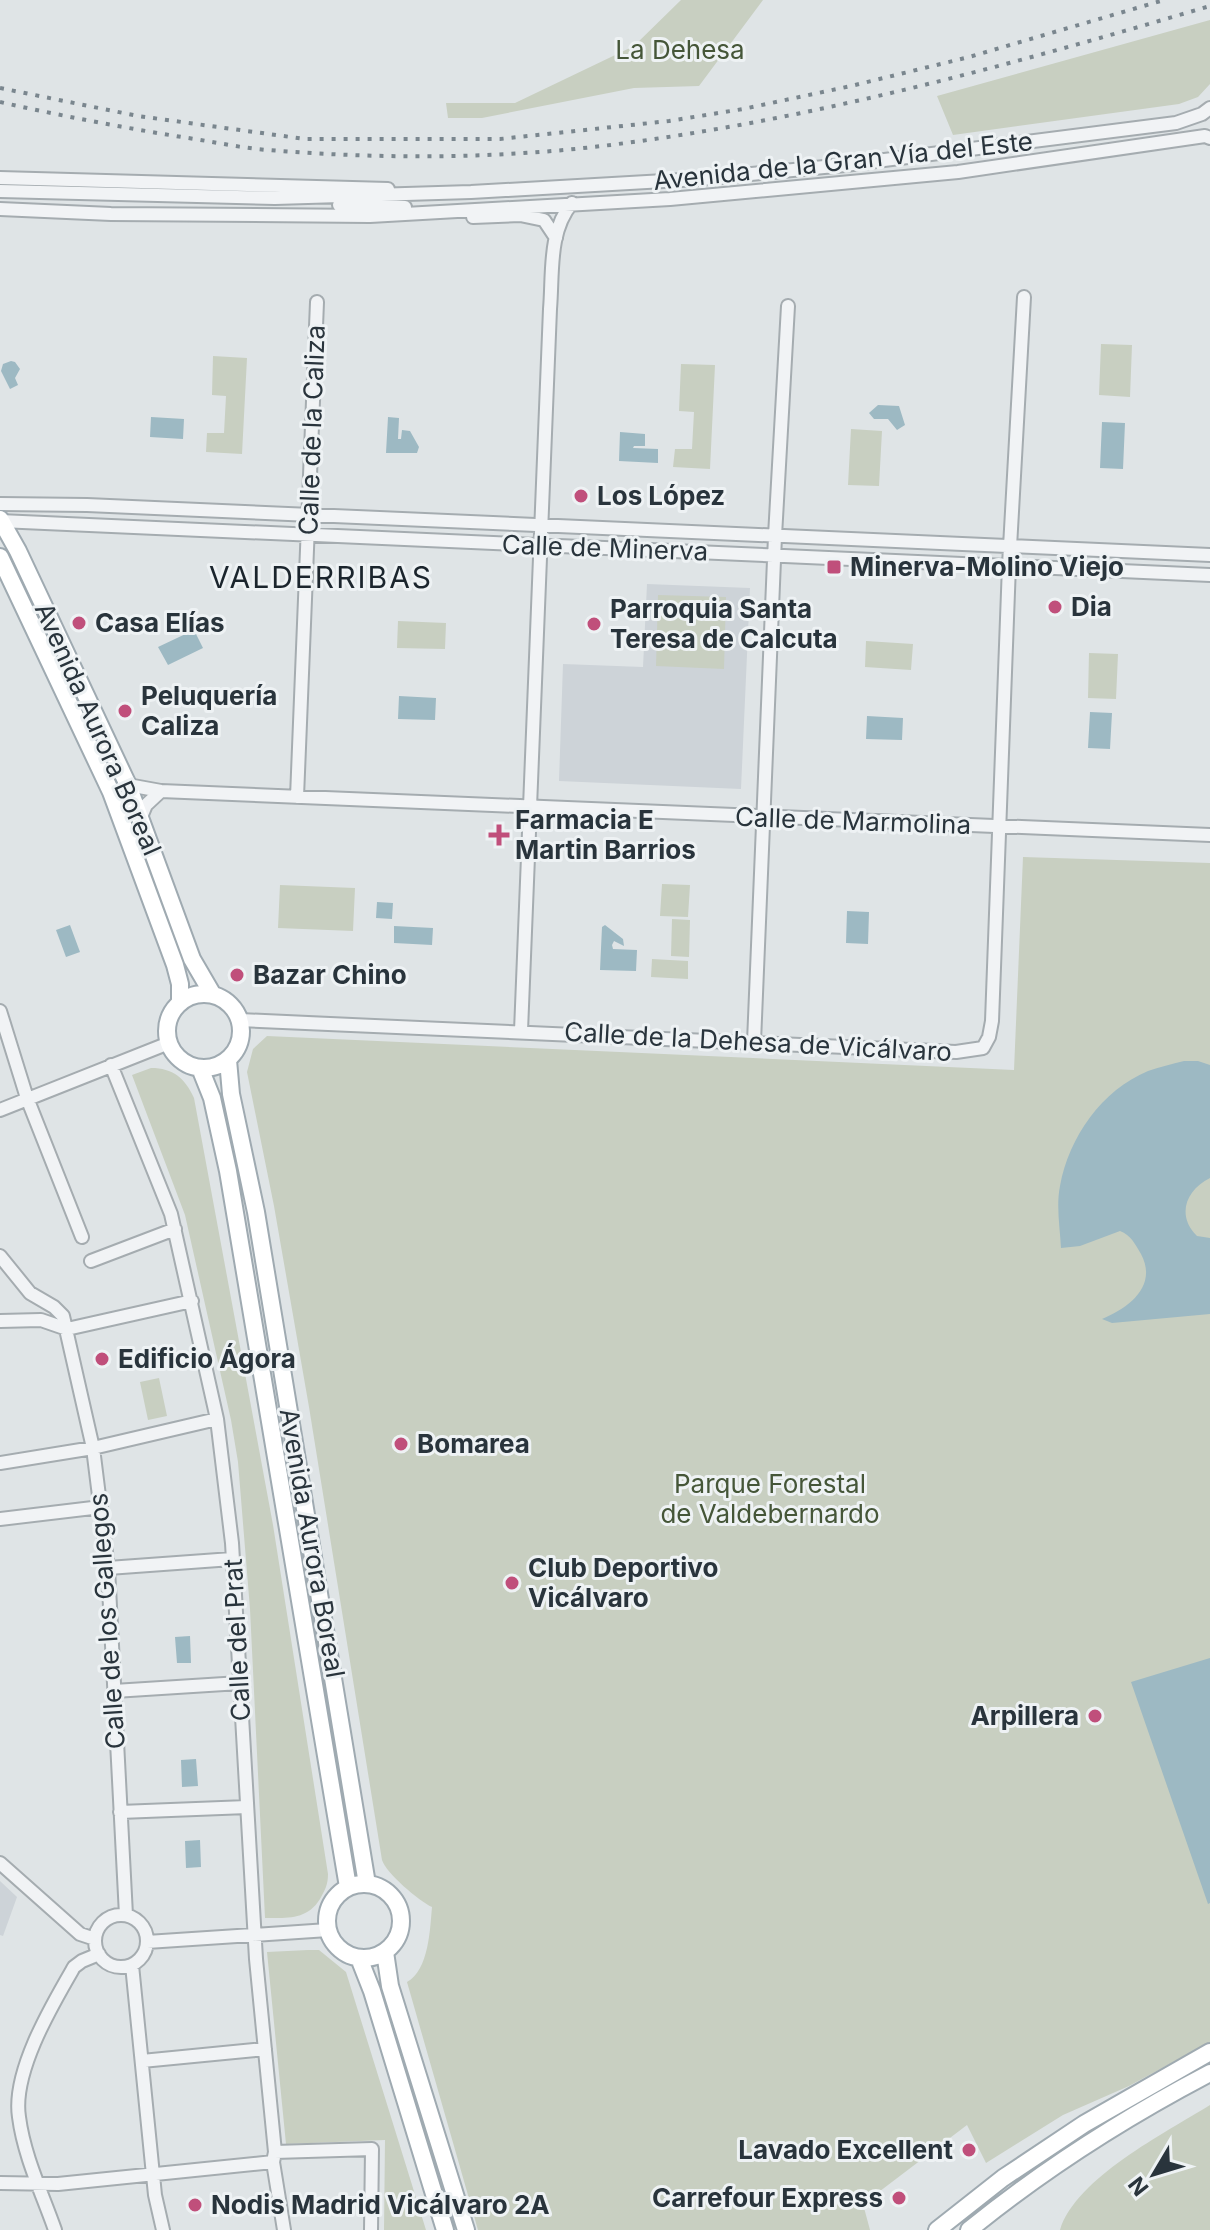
<svg xmlns="http://www.w3.org/2000/svg" width="1210" height="2230" viewBox="0 0 1210 2230" font-family="Inter,sans-serif">
	<style>
		.built { fill: #cdd3d8 }
		.green { fill: #c8cfc1 }
		.water { fill: #9db9c3 }
		.lines { fill: none; stroke-linecap: round; stroke-linejoin: round }
		.minor-casing { stroke: #a5acb0; stroke-width: 16 }
		.major-casing { stroke: #9faab1; stroke-width: 20 }
		.minor { stroke: #f1f3f5; stroke-width: 12 }
		.major { stroke: #fff; stroke-width: 16 }
		.rail { stroke: #7a868e; stroke-width: 4; stroke-dasharray: 4 8; stroke-linecap: butt }
		.poi-dot { fill: #c04f7b; stroke: #eef2f4; stroke-width: 3 }
		.labels { text-anchor: middle; stroke-width: 6; stroke-linejoin: round; paint-order: stroke }
		.park-label { font-size: 26px; fill: #455638; stroke: #eef2f4 }
		.street-label { font-size: 26px; fill: #29343c; stroke: #eef2f4 }
		.poi-label { font-size: 26px; font-weight: bold; fill: #29343c; stroke: #eef2f4; text-anchor: start }
		.quarter-label { font-size: 30px; letter-spacing: 2px; fill: #1b252d; stroke: #eef2f4 }
	</style>
	<rect width="100%" height="100%" fill="#dfe4e6"/>
	<path class="built" d="M 647,584 L 750,588 L 741,789 L 559,781 L 563,664 L 643,667 Z
		M 0,1881 L 17,1897 L 3,1936 L 0,1935 Z"/>
	<path class="green" d="M 681,0 L 763,0 L 699,86 L 634,88 L 482,118 L 448,118 L 446,103 L 515,103 L 634,46 Z
		M 1210,20 L 1210,84 L 1198,97 L 1179,104 L 953,135 L 937,96 Z
		M 1101,344 L 1132,345 L 1130,397 L 1099,395 Z
		M 213,356 L 247,358 L 242,454 L 206,452 L 207,433 L 224,433 L 226,396 L 212,395 Z
		M 681,364 L 715,365 L 710,469 L 673,467 L 675,449 L 692,449 L 694,412 L 679,411 Z
		M 851,429 L 882,431 L 879,486 L 848,485 Z
		M 658,595 L 726,597 L 724,669 L 656,666 Z
		M 398,621 L 446,623 L 445,649 L 397,648 Z
		M 866,641 L 913,644 L 911,670 L 865,667 Z
		M 1089,653 L 1118,654 L 1116,699 L 1088,698 Z
		M 1023,857 L 1210,863 L 1210,2042 L 1129,2086 L 1063,2115 L 986,2163 L 967,2125 L 863,2204 L 870,2230 L 478,2230 L 407,1982 C 429,1970 430,1929 432,1907 C 419,1901 386,1873 382,1860 L 309,1407 L 274,1206 L 247,1072 L 253,1049 L 267,1036 L 1014,1070 Z
		M 662,884 L 690,885 L 688,917 L 660,916 Z
		M 280,885 L 355,888 L 353,931 L 278,928 Z
		M 672,919 L 690,920 L 689,957 L 671,956 Z
		M 652,959 L 688,961 L 688,979 L 651,977 Z
		M 151,1068 C 173,1068 185,1078 194,1098 L 273,1525 L 328,1874 C 328,1885 325,1890 320,1899 C 307,1920 287,1918 265,1918 L 250,1609 L 238,1462 L 231,1420 L 185,1215 L 132,1075 Z
		M 159,1378 L 167,1416 L 148,1420 L 140,1382 Z
		M 308,1950 L 319,1950 L 346,1972 L 426,2230 L 384,2230 L 385,2140 L 286,2144 L 267,1952 Z
		M 1210,2105 L 1210,2230 L 1060,2230 C 1076,2178 1165,2133 1210,2105 Z"/>
	<path class="water" d="M 11,361 L 15,362 L 20,369 L 15,378 L 18,385 L 10,389 L 1,371 L 3,364 Z
		M 878,405 L 899,406 L 905,425 L 897,430 L 888,419 L 874,419 L 869,413 Z
		M 151,417 L 184,419 L 183,439 L 150,437 Z
		M 388,417 L 399,418 L 398,439 L 401,439 L 402,430 L 410,431 L 419,447 L 417,453 L 386,453 Z
		M 1102,422 L 1125,423 L 1123,469 L 1100,468 Z
		M 620,432 L 645,434 L 645,446 L 634,446 L 633,448 L 658,449 L 658,463 L 619,461 Z
		M 194,630 L 203,648 L 168,665 L 158,647 Z
		M 399,696 L 436,698 L 435,720 L 398,719 Z
		M 1090,712 L 1112,713 L 1110,749 L 1088,748 Z
		M 867,716 L 903,718 L 902,740 L 866,739 Z
		M 377,902 L 393,903 L 392,919 L 376,918 Z
		M 847,911 L 869,912 L 868,944 L 846,943 Z
		M 70,925 L 80,952 L 66,957 L 56,930 Z
		M 605,925 L 623,939 L 624,946 L 614,941 L 612,945 L 613,949 L 637,950 L 636,971 L 600,970 L 602,927 Z
		M 394,926 L 433,928 L 432,945 L 394,943 Z
		M 1184,1061 L 1198,1061 L 1210,1065 L 1210,1178 C 1186,1190 1176,1215 1197,1236 L 1210,1238 L 1210,1314 L 1112,1323 L 1102,1319 C 1129,1308 1158,1286 1141,1254 C 1135,1244 1131,1235 1120,1231 L 1080,1246 L 1061,1248 C 1060,1228 1056,1206 1060,1186 C 1069,1137 1102,1090 1148,1071 C 1159,1067 1172,1064 1184,1061 Z
		M 190,1636 L 191,1663 L 177,1663 L 175,1637 Z
		M 1210,1658 L 1210,1903 L 1208,1904 L 1131,1682 Z
		M 196,1759 L 198,1786 L 182,1787 L 181,1760 Z
		M 200,1840 L 201,1867 L 186,1868 L 185,1841 Z"/>
	<g class="lines">
		<defs>
			<path id="minor" d="M 0,178 L 388,189
				M 0,191 L 275,198 L 471,192 L 699,179 L 845,165 L 1176,123 L 1202,114 L 1210,108
				M 339,205 L 405,207
				M 0,209 L 111,214 L 370,216 L 670,199 L 958,172 L 1205,136 L 1210,138
				M 473,217 L 520,215 L 544,220 L 556,238
				M 0,504 L 87,505 L 1210,555
				M 0,521 L 1210,575
				M 128,785 L 161,791 L 1210,835
				M 297,797 L 317,302
				M 141,817 L 146,805 L 161,791
				M 0,1011 L 27,1098 L 82,1237
				M 240,1020 L 956,1052 L 983,1048 L 989,1037 L 992,1021 L 1009,565 L 1024,297
				M 521,1031 L 550,309 C 553,274 548,231 572,203
				M 754,1042 L 775,536 L 788,306
				M 111,1065 L 171,1214 L 217,1419 L 232,1543 L 256,1959 L 275,2152 L 273,2162 L 284,2230
				M 0,1110 L 169,1043
				M 0,1256 L 30,1293 L 54,1307 L 63,1316 L 93,1448 L 108,1568 L 126,1915
				M 91,1261 L 175,1229
				M 0,1321 L 41,1320 L 67,1329
				M 67,1329 L 192,1301
				M 0,1463 L 93,1448 L 217,1419
				M 0,1519 L 101,1507
				M 108,1568 L 232,1559
				M 114,1691 L 240,1683
				M 120,1812 L 247,1807
				M 0,1863 L 80,1934 L 95,1939
				M95 1941a26 26 0 1 1 52 0a26 26 0 1 1-52 0Z
				M 147,1942 L 328,1930
				M 132,1965 L 155,2195 L 163,2230
				M 142,2061 L 265,2049
				M 275,2152 L 372,2149 L 371,2230
				M 0,2183 L 58,2184 L 273,2162
				M 55,2230 C 42,2193 24,2156 19,2117 C 12,2072 52,2005 74,1967 L 82,1961 L 99,1954"/>
			<path id="major" d="M 0,519 L 18,551 L 128,785 L 192,959 L 213,995
				M 0,557 L 111,792 L 175,965 L 180,984 L 180,1003
				M167 1031a37 37 0 1 1 74 0a37 37 0 1 1-74 0Z
				M 228,1060 L 231,1094 L 256,1212 L 367,1884
				M 200,1068 L 212,1098 L 228,1171 L 348,1887
				M327 1921a37 37 0 1 1 74 0a37 37 0 1 1-74 0Z
				M 385,1952 L 390,1986 L 466,2230
				M 359,1958 L 372,1991 L 445,2230
				M 937,2230 L 1003,2178 L 1084,2124 L 1210,2052
				M 969,2230 C 1044,2169 1124,2118 1210,2073"/>
		</defs>
		<use href="#minor" class="minor-casing"/>
		<use href="#major" class="major-casing"/>
		<use href="#minor" class="minor"/>
		<use href="#major" class="major"/>
		<path class="rail" d="M 0,88 L 138,116 L 305,139 L 500,139 L 669,121 L 743,109 L 851,86 L 969,57 L 1164,0
			M 0,102 C 62,116 125,128 188,138 C 215,142 241,148 268,150 C 378,159 492,159 602,146 C 809,121 1010,65 1210,6"/>
	</g>
	<g class="poi-dot">
		<circle cx="581" cy="496" r="8"/>
		<rect x="826" y="559" width="16" height="16" rx="4"/>
		<circle cx="1055" cy="607" r="8"/>
		<circle cx="79" cy="623" r="8"/>
		<circle cx="594" cy="624" r="8"/>
		<circle cx="125" cy="711" r="8"/>
		<path d="M495 823h8v8h8v8h-8v8h-8v-8h-8v-8h8z"/>
		<circle cx="237" cy="975" r="8"/>
		<circle cx="102" cy="1359" r="8"/>
		<circle cx="401" cy="1444" r="8"/>
		<circle cx="512" cy="1583" r="8"/>
		<circle cx="1095" cy="1716" r="8"/>
		<circle cx="969" cy="2150" r="8"/>
		<circle cx="899" cy="2198" r="8"/>
		<circle cx="195" cy="2205" r="8"/>
	</g>
	<g class="labels">
		<g class="park-label">
			<text x="680" y="59">La Dehesa</text>
			<text x="770" y="1493">Parque Forestal<tspan x="770" dy="30">de Valdebernardo</tspan></text>
		</g>
		<g class="street-label">
			<text transform="translate(843 161) rotate(-6)" y="9">Avenida de la Gran Vía del Este</text>
			<text transform="translate(312 430) rotate(-88)" y="9">Calle de la Caliza</text>
			<text transform="translate(605 548) rotate(2)" y="9">Calle de Minerva</text>
			<text transform="translate(98 729) rotate(66)" y="9">Avenida Aurora Boreal</text>
			<text transform="translate(853 821) rotate(2)" y="9">Calle de Marmolina</text>
			<text transform="translate(758 1042) rotate(3)" y="9">Calle de la Dehesa de Vicálvaro</text>
			<text transform="translate(312 1543) rotate(80)" y="9">Avenida Aurora Boreal</text>
			<text transform="translate(107 1621) rotate(-94)" y="9">Calle de los Gallegos</text>
			<text transform="translate(237 1640) rotate(-93)" y="9">Calle del Prat</text>
		</g>
		<g class="poi-label">
			<text x="597" y="505">Los López</text>
			<text x="850" y="576">Minerva-Molino Viejo</text>
			<text x="1071" y="616">Dia</text>
			<text x="610" y="618">Parroquia Santa<tspan x="610" dy="30">Teresa de Calcuta</tspan></text>
			<text x="95" y="632">Casa Elías</text>
			<text x="141" y="705">Peluquería<tspan x="141" dy="30">Caliza</tspan></text>
			<text x="515" y="829">Farmacia E<tspan x="515" dy="30">Martin Barrios</tspan></text>
			<text x="253" y="984">Bazar Chino</text>
			<text x="118" y="1368">Edificio Ágora</text>
			<text x="417" y="1453">Bomarea</text>
			<text x="528" y="1577">Club Deportivo<tspan x="528" dy="30">Vicálvaro</tspan></text>
			<text x="1079" y="1725" text-anchor="end">Arpillera</text>
			<text x="953" y="2159" text-anchor="end">Lavado Excellent</text>
			<text x="883" y="2207" text-anchor="end">Carrefour Express</text>
			<text x="211" y="2214">Nodis Madrid Vicálvaro 2A</text>
		</g>
		<g class="quarter-label">
			<text x="321" y="588">VALDERRIBAS</text>
		</g>
	</g>
	<g transform="translate(1154 2174) rotate(232)" stroke="#eef2f4" stroke-width="6" paint-order="stroke">
	<path d="M0-6L14 30L0 20L-14 30Z" fill="#29343c"/>
	<text y="-12" font-size="22" font-weight="bold" text-anchor="middle" fill="#29343c">N</text>
	</g>
</svg>
